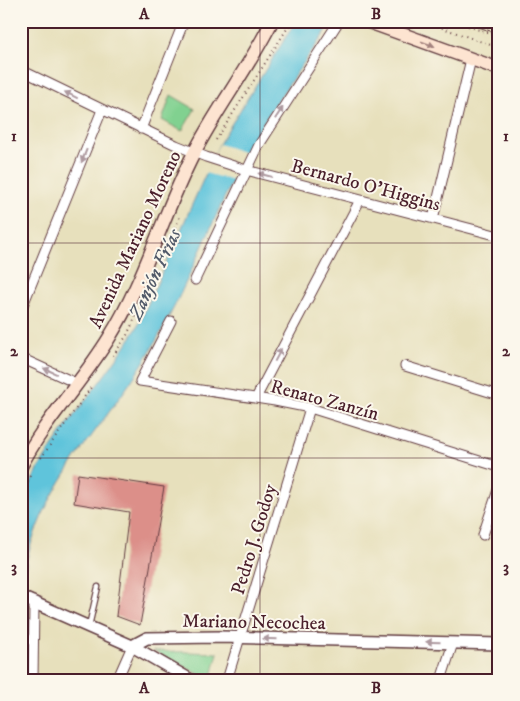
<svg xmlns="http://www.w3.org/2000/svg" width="520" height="701" viewBox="0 0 520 701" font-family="'IM FELL DW Pica',serif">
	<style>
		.green { fill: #81d190; stroke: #66785e }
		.water { fill: #5ec4db; stroke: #547283 }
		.pier { fill: #e7e0bc }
		.building { fill: #dc8f89 }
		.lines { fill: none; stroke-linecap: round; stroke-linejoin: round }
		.service-casing { stroke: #623c41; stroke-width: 7 }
		.minor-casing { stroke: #623c41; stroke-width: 11 }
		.tertiary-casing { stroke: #623c41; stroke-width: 14 }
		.secondary-casing { stroke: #623c41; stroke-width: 15 }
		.path { stroke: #623c41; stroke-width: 2; stroke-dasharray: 1 4; stroke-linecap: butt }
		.service { stroke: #fff; stroke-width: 4.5 }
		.minor { stroke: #fff; stroke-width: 9 }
		.tertiary { stroke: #fff; stroke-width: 11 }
		.secondary { stroke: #fde4d1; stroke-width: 12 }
		.tram { stroke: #4a1f2b; stroke-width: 1 }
		.oneway { fill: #a4827e }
		.oneway2 { fill: #ae9aa0 }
		.grid { fill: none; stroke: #4a1f2b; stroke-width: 1; stroke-opacity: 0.55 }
		.labels { text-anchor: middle; stroke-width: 4; stroke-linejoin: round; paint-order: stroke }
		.street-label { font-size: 19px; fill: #4a1f2b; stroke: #fbf7ec }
		.water-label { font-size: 20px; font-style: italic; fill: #515969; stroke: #fbf7ec }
		.neatline { fill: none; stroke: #4a1f2b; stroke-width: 2 }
		.grid-label { font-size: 16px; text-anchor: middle; font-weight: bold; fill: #4a1f2b }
	</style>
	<rect width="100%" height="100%" fill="#fbf7ec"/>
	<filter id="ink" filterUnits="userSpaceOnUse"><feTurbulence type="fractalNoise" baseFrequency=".02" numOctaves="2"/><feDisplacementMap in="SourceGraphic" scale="10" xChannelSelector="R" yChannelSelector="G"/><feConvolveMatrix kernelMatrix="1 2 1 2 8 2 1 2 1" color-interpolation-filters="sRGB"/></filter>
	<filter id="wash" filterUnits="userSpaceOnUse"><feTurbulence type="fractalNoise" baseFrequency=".0096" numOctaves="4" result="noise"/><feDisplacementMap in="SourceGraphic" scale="20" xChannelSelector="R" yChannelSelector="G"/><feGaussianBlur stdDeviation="1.12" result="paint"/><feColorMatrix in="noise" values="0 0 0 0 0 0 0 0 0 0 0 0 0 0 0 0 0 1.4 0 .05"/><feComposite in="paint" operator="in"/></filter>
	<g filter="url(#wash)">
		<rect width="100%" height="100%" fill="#e7e0bc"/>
		<path class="green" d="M 171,95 L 195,109 L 182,131 L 162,120 Z
			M 153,651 L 218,653 L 211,680 Z"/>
		<path class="water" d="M 296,21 L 333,21 C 306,61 274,102 251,144 C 214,213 188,288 148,355 C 110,419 54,472 31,544 C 17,588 24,635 23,680 L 21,680 L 21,505 C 47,438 103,386 139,324 L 219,144 Z"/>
		<path class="pier" d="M 219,144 L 246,153 L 234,181 L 205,173 Z"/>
		<g id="blocks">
			<path class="building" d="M 78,474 L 164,487 L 140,625 L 116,616 L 129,512 L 74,503 Z"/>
		</g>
	</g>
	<g filter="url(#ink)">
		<use href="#blocks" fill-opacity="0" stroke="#623c41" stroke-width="1"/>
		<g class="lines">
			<defs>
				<path id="service" d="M 89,626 L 98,587"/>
				<path id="minor" d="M 21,70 L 176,145 L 206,157 L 246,170 L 499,236
					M 141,129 L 184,21
					M 433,219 L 471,59
					M 195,280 L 259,145 L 339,21
					M 21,310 L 102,110
					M 171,321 L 140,381 L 275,401 L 310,408 L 499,467
					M 21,358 L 78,384
					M 405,366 L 499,395
					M 256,398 L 360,200
					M 483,535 L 499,487
					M 33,680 L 34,603
					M 117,680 L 132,646
					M 227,680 L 310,408
					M 441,680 L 453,643"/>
				<path id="tertiary" d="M 21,597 L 132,646 L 191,680
					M 132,646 L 147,638 L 220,637 L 499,644"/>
				<path id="secondary" d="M 366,21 L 499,69
					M 21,466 C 45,420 82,382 109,338 C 144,282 163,214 193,155 C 216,109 249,68 272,21"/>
			</defs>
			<use href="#service" class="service-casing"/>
			<use href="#minor" class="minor-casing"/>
			<use href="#tertiary" class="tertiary-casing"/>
			<use href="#secondary" class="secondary-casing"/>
			<path class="path" d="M 423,21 L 499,48
				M 454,21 L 499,37
				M 216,140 L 292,21
				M 170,242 L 180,216
				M 113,356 L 127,335 L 138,312
				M 41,458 L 92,386
				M 21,495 L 31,474"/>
			<use href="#service" class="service"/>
			<use href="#minor" class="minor"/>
			<use href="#tertiary" class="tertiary"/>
			<use href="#secondary" class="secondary"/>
			<path class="tram" d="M 461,21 L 499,34
				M 488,21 L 499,25"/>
		</g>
		<defs><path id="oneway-solid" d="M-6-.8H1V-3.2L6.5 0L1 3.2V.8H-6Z" transform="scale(1.25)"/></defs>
		<use class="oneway" href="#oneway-solid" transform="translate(428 44) rotate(20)"/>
		<g class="oneway2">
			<use href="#oneway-solid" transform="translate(71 95) rotate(-154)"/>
			<use href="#oneway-solid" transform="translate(279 113) rotate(-57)"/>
			<use href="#oneway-solid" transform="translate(84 156) rotate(112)"/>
			<use href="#oneway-solid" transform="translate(265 175) rotate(-165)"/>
			<use href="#oneway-solid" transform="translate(278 355) rotate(-62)"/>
			<use href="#oneway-solid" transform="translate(50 371) rotate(-156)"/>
			<use href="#oneway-solid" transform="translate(270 639) rotate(-179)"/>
			<use href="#oneway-solid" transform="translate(433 642) rotate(-179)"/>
		</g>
	</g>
	<path class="grid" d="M 260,21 L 260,680M 21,243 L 499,243M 21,458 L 499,458"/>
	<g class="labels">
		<g class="street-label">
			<text transform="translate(366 184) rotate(15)" y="7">Bernardo O'Higgins</text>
			<text transform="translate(134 239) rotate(-65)" y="7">Avenida Mariano Moreno</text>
			<text transform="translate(325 399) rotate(15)" y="7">Renato Zanzín</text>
			<text transform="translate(253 539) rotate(-73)" y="7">Pedro J. Godoy</text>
			<text transform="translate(254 621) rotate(1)" y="7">Mariano Necochea</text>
		</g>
		<g class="water-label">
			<text transform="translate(154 274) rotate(-65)" y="7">Zanjón Frías</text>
		</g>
	</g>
	<rect width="520" height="701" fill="none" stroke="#fbf7ec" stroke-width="55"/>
	<rect x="28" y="28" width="464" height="646" class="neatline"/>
	<g class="grid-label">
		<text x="144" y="19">A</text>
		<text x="376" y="19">B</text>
		<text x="14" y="141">1</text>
		<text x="506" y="141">1</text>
		<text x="14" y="356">2</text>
		<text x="506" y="356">2</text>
		<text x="14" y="572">3</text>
		<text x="506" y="572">3</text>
		<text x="144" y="693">A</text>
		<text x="376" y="693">B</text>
	</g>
</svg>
